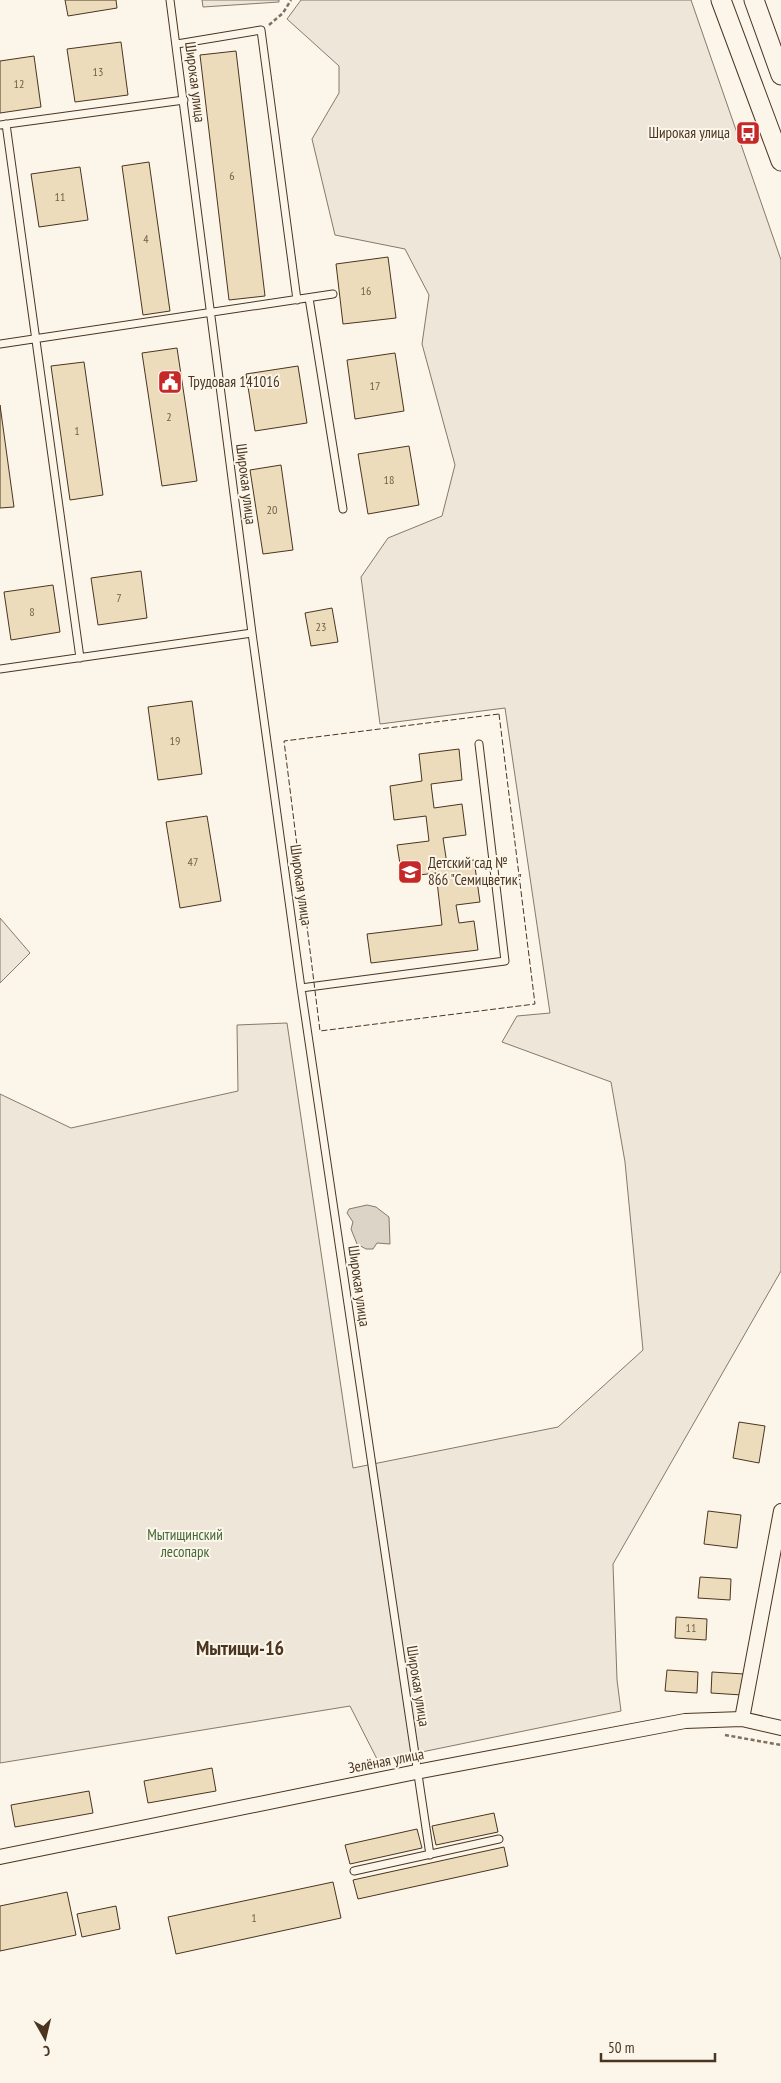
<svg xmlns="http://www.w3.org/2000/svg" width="781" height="2083" viewBox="0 0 781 2083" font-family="'PT Sans Narrow',sans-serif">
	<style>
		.green { fill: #ede6d9; stroke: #887966 }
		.water { fill: #dcd4c6; stroke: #887966 }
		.building { fill: #ecdcbc; stroke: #4a3520 }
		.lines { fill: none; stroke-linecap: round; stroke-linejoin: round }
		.service-casing { stroke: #4a3520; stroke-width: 9 }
		.minor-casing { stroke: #4a3520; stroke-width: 16 }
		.secondary-casing { stroke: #4a3520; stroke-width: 21 }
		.path { stroke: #7f6f5c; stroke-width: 2.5; stroke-dasharray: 4 2.5; stroke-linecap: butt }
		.service { stroke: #fbf6e9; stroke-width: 7 }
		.minor { stroke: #fbf6e9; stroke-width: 14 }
		.secondary { stroke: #fbf6e9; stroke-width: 19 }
		.fence { stroke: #4a3520; stroke-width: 1; stroke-dasharray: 6 2.5; stroke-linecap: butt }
		.labels { text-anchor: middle; stroke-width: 4; stroke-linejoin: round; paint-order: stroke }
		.number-label { font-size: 12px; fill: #725f47 }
		.street-label { font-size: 15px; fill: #4a3520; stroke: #fbf6e9 }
		.poi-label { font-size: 15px; fill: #4a3520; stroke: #fbf6e9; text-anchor: start }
		.park-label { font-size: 15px; fill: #436837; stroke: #fbf6e9 }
		.district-label { font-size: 20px; font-weight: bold; fill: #4a3520; stroke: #fbf6e9 }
	</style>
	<rect width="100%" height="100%" fill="#fbf6e9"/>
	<path class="green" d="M 202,0 L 279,0 L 279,2 L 203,7 Z
		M 301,0 L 691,0 L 781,260 L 781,1271 L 613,1564 L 617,1680 L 621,1711 L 378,1761 L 350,1706 L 0,1763 L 0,1094 L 71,1128 L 238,1091 L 237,1025 L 287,1023 L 353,1468 L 558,1427 L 643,1350 L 625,1162 L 611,1082 L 502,1042 L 517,1016 L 550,1013 L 505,708 L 380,724 L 361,577 L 388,538 L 442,516 L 455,465 L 422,344 L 429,295 L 405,249 L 335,235 L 312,139 L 339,93 L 339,66 L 287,19 Z
		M 0,918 L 30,953 L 0,983 Z"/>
	<path class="water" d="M 367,1205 L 376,1207 L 389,1217 L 390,1244 L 377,1243 L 373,1249 L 366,1249 L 357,1244 L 351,1229 L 353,1222 L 347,1213 L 349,1209 Z"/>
	<path class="building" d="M 65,0 L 116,0 L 117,8 L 68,16 Z
		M 121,42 L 128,95 L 75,102 L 67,49 Z
		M 236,51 L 265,296 L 229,300 L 200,55 Z
		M 34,56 L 41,107 L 0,113 L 0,61 Z
		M 149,162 L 170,311 L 143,315 L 122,166 Z
		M 80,167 L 88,220 L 39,227 L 31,174 Z
		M 388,257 L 396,318 L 343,324 L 336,264 Z
		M 177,348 L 197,481 L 162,486 L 142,353 Z
		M 395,353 L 404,411 L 355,419 L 347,360 Z
		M 84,362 L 103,495 L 70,500 L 51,366 Z
		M 298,366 L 307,423 L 255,431 L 246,374 Z
		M 0,405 L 14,507 L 0,508 Z
		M 409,446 L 419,505 L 368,514 L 358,454 Z
		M 281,465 L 293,550 L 263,554 L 250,470 Z
		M 141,571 L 147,618 L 98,625 L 91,578 Z
		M 53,585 L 60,632 L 11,640 L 4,592 Z
		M 332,608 L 338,642 L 311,646 L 305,613 Z
		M 192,701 L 202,774 L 158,780 L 148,707 Z
		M 459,749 L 462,780 L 431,784 L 434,808 L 462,804 L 466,835 L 443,838 L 447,864 L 474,860 L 480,902 L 456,905 L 459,923 L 474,921 L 478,950 L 371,963 L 367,934 L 442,925 L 436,873 L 402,877 L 397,845 L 429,841 L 426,816 L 394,820 L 390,786 L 422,781 L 419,754 Z
		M 207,816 L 221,901 L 180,908 L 166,822 Z
		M 739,1422 L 765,1426 L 759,1463 L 733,1458 Z
		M 708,1511 L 741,1515 L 737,1548 L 704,1544 Z
		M 700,1577 L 731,1579 L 730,1600 L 698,1598 Z
		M 676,1617 L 707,1619 L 706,1640 L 675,1638 Z
		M 667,1670 L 698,1672 L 697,1693 L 665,1691 Z
		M 712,1672 L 744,1674 L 742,1695 L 711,1693 Z
		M 212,1768 L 216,1791 L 148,1803 L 144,1781 Z
		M 89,1791 L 93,1813 L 15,1827 L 11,1805 Z
		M 494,1813 L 498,1832 L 436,1845 L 432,1826 Z
		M 417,1829 L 422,1848 L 350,1864 L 345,1845 Z
		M 504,1847 L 508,1866 L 358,1899 L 353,1880 Z
		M 333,1882 L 341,1918 L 176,1954 L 168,1917 Z
		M 67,1892 L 76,1935 L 0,1951 L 0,1906 Z
		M 116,1906 L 120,1929 L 82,1937 L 77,1914 Z"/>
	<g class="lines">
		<defs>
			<path id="service" d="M 170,0 L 252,633 L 301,988 L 430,1855
				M 177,44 L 261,30 L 297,300
				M 6,124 L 80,658
				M 0,125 L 184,100
				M 309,298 L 343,509
				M 0,344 L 333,294
				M 0,669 L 252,633
				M 301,988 L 505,961 L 479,744
				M 354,1871 L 499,1839"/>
			<path id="minor" d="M 742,1719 L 781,1511
				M 0,1857 L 416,1772 L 685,1721 L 742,1719 L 781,1728"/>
			<path id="secondary" d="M 721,0 L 781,161
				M 754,0 L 781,75"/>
		</defs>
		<use href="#service" class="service-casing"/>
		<use href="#minor" class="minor-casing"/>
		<use href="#secondary" class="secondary-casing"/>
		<path class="path" d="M 269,25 L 283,13 L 291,0
			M 725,1735 L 781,1745"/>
		<use href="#service" class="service"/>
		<use href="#minor" class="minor"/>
		<use href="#secondary" class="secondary"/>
		<path class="fence" d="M 499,714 L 535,1004 L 320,1031 L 284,741 Z"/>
	</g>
	<defs>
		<symbol id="bus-square" viewBox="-11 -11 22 22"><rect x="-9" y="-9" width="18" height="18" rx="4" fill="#c62828" stroke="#fbf6e9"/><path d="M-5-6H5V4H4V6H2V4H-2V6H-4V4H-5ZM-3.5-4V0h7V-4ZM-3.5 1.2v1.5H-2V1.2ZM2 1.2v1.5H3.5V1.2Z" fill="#fff"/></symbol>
		<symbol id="civic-square" viewBox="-11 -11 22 22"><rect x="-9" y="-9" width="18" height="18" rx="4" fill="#c62828" stroke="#fbf6e9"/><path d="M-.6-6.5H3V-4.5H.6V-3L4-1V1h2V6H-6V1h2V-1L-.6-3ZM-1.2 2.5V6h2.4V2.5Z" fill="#fff"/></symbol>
		<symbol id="school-square" viewBox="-11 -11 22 22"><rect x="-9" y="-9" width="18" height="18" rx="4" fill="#c62828" stroke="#fbf6e9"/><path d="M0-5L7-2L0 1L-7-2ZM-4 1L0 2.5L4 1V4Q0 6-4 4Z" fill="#fff"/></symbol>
	</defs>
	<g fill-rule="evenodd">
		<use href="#bus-square" x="734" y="119" width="28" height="28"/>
		<use href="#civic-square" x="156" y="368" width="28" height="28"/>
		<use href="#school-square" x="396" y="858" width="28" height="28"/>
	</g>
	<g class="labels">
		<g class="number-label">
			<text x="98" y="76">13</text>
			<text x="19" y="88">12</text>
			<text x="232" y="180">6</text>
			<text x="60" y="201">11</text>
			<text x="146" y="243">4</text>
			<text x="366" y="295">16</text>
			<text x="375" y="390">17</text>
			<text x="169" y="421">2</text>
			<text x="77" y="435">1</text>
			<text x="389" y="484">18</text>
			<text x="272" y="514">20</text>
			<text x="119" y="602">7</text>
			<text x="32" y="616">8</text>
			<text x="321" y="631">23</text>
			<text x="175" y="745">19</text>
			<text x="193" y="866">47</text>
			<text x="691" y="1632">11</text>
			<text x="254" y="1922">1</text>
		</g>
		<g class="street-label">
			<text transform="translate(195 82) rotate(83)" y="5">Широкая улица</text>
			<text transform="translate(246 484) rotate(83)" y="5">Широкая улица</text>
			<text transform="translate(301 885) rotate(82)" y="5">Широкая улица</text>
			<text transform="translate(359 1286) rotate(82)" y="5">Широкая улица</text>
			<text transform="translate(418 1686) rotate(81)" y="5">Широкая улица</text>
			<text transform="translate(386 1761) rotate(-11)" y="5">Зелёная улица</text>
		</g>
		<g class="poi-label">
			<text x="730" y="138" text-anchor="end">Широкая улица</text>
			<text x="188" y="387">Трудовая 141016</text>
			<text x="428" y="868">Детский сад №<tspan x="428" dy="17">866 "Семицветик"</tspan></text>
		</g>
		<g class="park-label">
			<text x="185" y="1540">Мытищинский<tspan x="185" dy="17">лесопарк</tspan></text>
		</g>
		<g class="district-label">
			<text x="240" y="1655">Мытищи-16</text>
		</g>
	</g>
	<g transform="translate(45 2038) rotate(172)" stroke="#fbf6e9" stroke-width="4" paint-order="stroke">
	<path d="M0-4L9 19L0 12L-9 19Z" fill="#4a3520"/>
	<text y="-8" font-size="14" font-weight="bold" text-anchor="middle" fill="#4a3520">С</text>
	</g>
	<path d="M601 2053v8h114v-8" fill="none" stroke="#4a3520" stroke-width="2.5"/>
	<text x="608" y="2053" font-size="15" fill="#4a3520" stroke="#fbf6e9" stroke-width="4" paint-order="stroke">50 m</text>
</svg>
